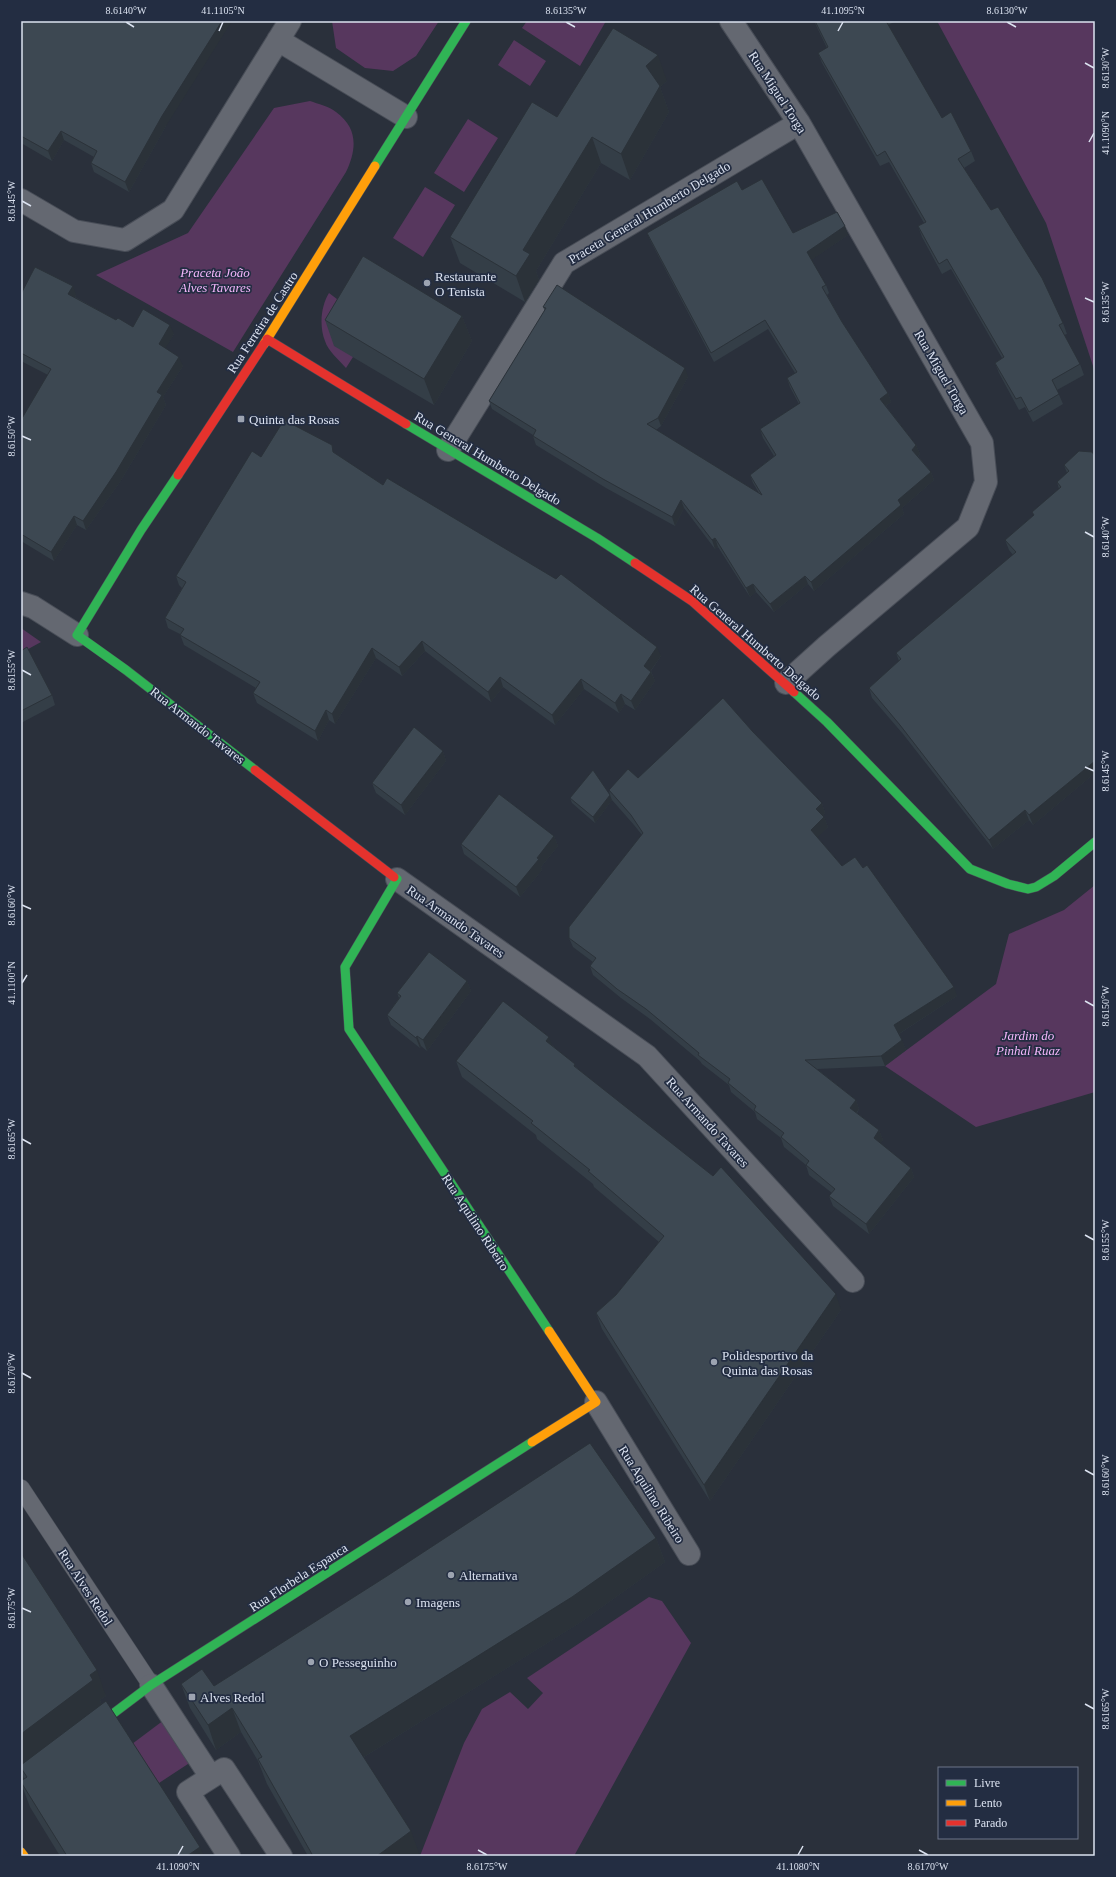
<svg xmlns="http://www.w3.org/2000/svg" width="1116" height="1877" viewBox="0 0 1116 1877" font-family="'Times New Roman',serif">
	<style>
		.green { fill: #57375e }
		.lines { fill: none; stroke-linecap: round; stroke-linejoin: round }
		.lane-casing { stroke: #484d57; stroke-width: 18 }
		.street-casing { stroke: #484d57; stroke-width: 24 }
		.fast-casing { stroke: #484d57; stroke-width: 10 }
		.slow-casing { stroke: #484d57; stroke-width: 10 }
		.jam-casing { stroke: #484d57; stroke-width: 10 }
		.lane { stroke: #646871; stroke-width: 17 }
		.street { stroke: #646871; stroke-width: 22 }
		.fast { stroke: #30b455; stroke-width: 9 }
		.slow { stroke: #ff9f0a; stroke-width: 9 }
		.jam { stroke: #e5322d; stroke-width: 9 }
		.wall { fill: #343e47 }
		.shaded-wall { fill: #2b3239 }
		.building { fill: #3d4852; stroke: #2b3239 }
		.ticks { fill: none; stroke: #dbe2f0; stroke-width: 1.5 }
		.poi-dot { fill: #9da4b1; stroke: #232d42; stroke-width: 1.5 }
		.labels { text-anchor: middle; stroke-width: 3.5; stroke-linejoin: round; paint-order: stroke }
		.street-label { font-size: 13px; fill: #dbe2f0; stroke: #232d42 }
		.park-label { font-size: 13px; font-style: italic; fill: #f4b6fb; stroke: #232d42 }
		.poi-label { font-size: 13px; fill: #dbe2f0; stroke: #232d42; text-anchor: start }
		.neatline { fill: none; stroke: #dbe2f0; stroke-width: 1.5 }
		.ticks-label { font-size: 10px; text-anchor: middle; fill: #dbe2f0 }
	</style>
	<rect width="100%" height="100%" fill="#2a303b"/>
	<path class="green" d="M 332,21 L 439,21 L 416,56 L 393,71 L 365,68 L 336,48 Z
		M 527,21 L 606,21 L 580,66 L 522,28 Z
		M 937,21 L 1095,21 L 1095,372 L 1046,223 Z
		M 514,40 L 546,61 L 530,86 L 498,65 Z
		M 310,101 C 318,104 329,106 336,112 C 358,128 357,149 346,172 L 233,352 L 96,275 L 188,233 L 274,108 Z
		M 468,119 L 498,138 L 464,192 L 434,173 Z
		M 425,187 L 455,205 L 423,257 L 393,238 Z
		M 329,293 L 354,312 L 353,357 L 346,368 C 339,360 328,351 325,341 C 319,326 321,306 329,293 Z
		M 21,628 L 41,642 L 21,653 Z
		M 1095,885 L 1095,1092 L 976,1127 L 885,1066 L 996,984 L 1009,934 L 1064,910 Z
		M 649,1597 L 662,1601 L 691,1643 L 574,1856 L 420,1856 L 464,1743 L 482,1709 L 510,1692 L 528,1709 L 543,1693 L 527,1678 Z
		M 164,1720 L 191,1762 L 159,1783 L 132,1744 Z"/>
	<g class="lines">
		<defs>
			<path id="lane" d="M 21,1488 L 151,1685"/>
			<path id="street" d="M 731,21 L 799,123 L 982,443 L 986,482 L 968,527 L 827,646 L 786,683
				M 278,40 L 406,117
				M 21,200 L 74,231 L 125,240 L 173,210 L 290,21
				M 448,450 L 564,263 L 799,123
				M 21,603 L 33,607 L 77,635
				M 397,879 L 647,1056 L 853,1281
				M 596,1402 L 689,1554
				M 151,1685 L 211,1777
				M 229,1856 L 188,1792 L 224,1769 L 281,1856"/>
			<path id="fast" d="M 375,166 L 466,21
				M 406,424 L 597,538 L 635,563
				M 178,475 L 141,530 L 77,635 L 126,670 L 255,770
				M 794,692 L 827,722 L 970,869 L 1008,884 L 1028,889 L 1036,887 L 1054,876 L 1095,842
				M 394,877 L 397,879 L 345,967 L 349,1029 L 549,1331
				M 90,1731 L 151,1685 L 532,1442"/>
			<path id="slow" d="M 264,344 L 375,166
				M 532,1442 L 596,1402 L 549,1331
				M 21,1852 L 24,1856"/>
			<path id="jam" d="M 267,339 L 406,424
				M 178,475 L 264,344
				M 635,563 L 692,601 L 794,692
				M 255,770 L 394,877"/>
		</defs>
		<use href="#lane" class="lane-casing"/>
		<use href="#street" class="street-casing"/>
		<use href="#fast" class="fast-casing"/>
		<use href="#slow" class="slow-casing"/>
		<use href="#jam" class="jam-casing"/>
		<use href="#lane" class="lane"/>
		<use href="#street" class="street"/>
		<use href="#fast" class="fast"/>
		<use href="#slow" class="slow"/>
		<use href="#jam" class="jam"/>
	</g>
	<path class="wall" d="M 21,21 L 166,126 L 129,192 L 94,172 L 91,163 L 94,157 L 64,140 L 52,161 L 21,143 Z
		M 814,21 L 896,21 L 888,25 L 942,118 L 971,151 L 975,161 L 964,168 L 1063,323 L 1067,334 L 1064,335 L 1080,364 L 1084,375 L 1057,390 L 1063,404 L 1033,422 L 1025,407 L 1019,410 L 999,373 L 995,363 L 1002,358 L 951,269 L 942,274 L 922,237 L 918,226 L 924,223 L 889,162 L 880,166 L 822,63 L 818,53 L 827,48 Z
		M 667,81 L 660,87 L 669,112 L 630,180 L 601,163 L 536,271 L 539,280 L 525,302 L 460,263 L 450,237 L 557,117 Z
		M 742,190 L 793,233 L 848,235 L 811,260 L 826,285 L 829,293 L 827,295 L 842,322 L 888,393 L 891,402 L 886,406 L 916,445 L 920,454 L 918,456 L 931,472 L 934,480 L 902,508 L 904,514 L 814,591 L 808,584 L 774,612 L 756,592 L 750,597 L 718,547 L 715,549 L 684,508 L 675,526 L 606,488 L 536,445 L 533,436 L 533,435 L 492,409 L 489,401 L 545,311 L 543,307 L 688,377 L 661,426 L 656,430 L 759,493 L 753,483 L 750,475 L 774,456 L 763,438 L 760,429 L 799,404 L 790,387 L 787,378 L 795,373 L 768,329 L 714,362 L 651,242 L 647,233 Z
		M 21,294 L 76,295 L 75,297 L 116,320 L 133,327 L 174,334 L 165,348 L 183,366 L 163,397 L 166,405 L 120,482 L 86,530 L 77,525 L 54,561 L 21,541 L 21,420 L 48,375 L 21,361 Z
		M 462,316 L 472,341 L 434,405 L 334,346 L 325,320 Z
		M 335,454 L 383,485 L 661,656 L 651,671 L 655,681 L 635,710 L 625,704 L 619,713 L 584,689 L 555,725 L 503,687 L 491,702 L 425,651 L 402,676 L 376,658 L 335,724 L 329,720 L 318,741 L 257,703 L 253,693 L 256,688 L 184,645 L 180,634 L 168,628 L 165,618 L 182,588 L 179,585 L 176,576 L 261,457 Z
		M 1095,456 L 1095,773 L 1033,825 L 1029,820 L 993,849 L 903,734 L 872,698 L 869,688 L 899,661 L 896,653 L 1013,555 L 1009,550 L 1005,540 L 1034,515 L 1032,512 L 1059,489 L 1057,482 L 1067,473 L 1064,465 Z
		M 21,651 L 52,695 L 55,705 L 21,723 Z
		M 753,732 L 822,803 L 825,813 L 823,815 L 828,827 L 817,837 L 842,866 L 863,868 L 957,996 L 899,1034 L 906,1050 L 885,1066 L 817,1069 L 856,1100 L 859,1109 L 857,1113 L 879,1130 L 883,1140 L 880,1143 L 911,1168 L 914,1177 L 869,1234 L 833,1206 L 829,1196 L 832,1193 L 809,1175 L 806,1165 L 784,1147 L 781,1138 L 757,1119 L 755,1112 L 731,1092 L 729,1085 L 702,1064 L 700,1061 L 650,1019 L 621,998 L 593,975 L 590,966 L 593,962 L 573,947 L 569,938 L 642,835 L 634,825 L 612,800 L 595,823 L 572,803 L 570,798 L 610,795 L 609,790 Z
		M 443,751 L 446,761 L 405,815 L 376,793 L 372,783 Z
		M 554,836 L 558,846 L 541,867 L 542,870 L 520,897 L 464,854 L 461,844 Z
		M 467,981 L 471,991 L 427,1051 L 421,1046 L 420,1048 L 391,1025 L 387,1015 L 399,998 L 397,993 Z
		M 552,1045 L 841,1310 L 710,1501 L 602,1329 L 596,1313 L 616,1295 L 659,1242 L 594,1187 L 593,1184 L 537,1139 L 536,1135 L 462,1077 L 456,1061 Z
		M 656,1538 L 665,1562 L 581,1622 L 364,1757 L 420,1856 L 308,1856 L 267,1784 L 258,1761 L 241,1732 L 216,1750 L 190,1708 L 181,1684 L 214,1686 Z
		M 21,1553 L 106,1696 L 100,1700 L 102,1705 L 204,1856 L 60,1856 L 30,1807 L 21,1783 L 21,1781 L 24,1779 L 21,1770 Z"/>
	<path class="shaded-wall" d="M 222,21 L 232,21 L 166,126 L 129,192 L 125,182 L 162,116 Z
		M 658,55 L 667,81 L 660,87 L 669,112 L 630,180 L 621,154 L 646,66 Z
		M 61,131 L 64,140 L 52,161 L 48,151 Z
		M 592,137 L 601,163 L 536,271 L 539,280 L 525,302 L 516,276 L 523,250 Z
		M 845,226 L 848,235 L 810,261 L 807,252 Z
		M 73,286 L 76,295 L 72,303 L 68,294 Z
		M 462,316 L 472,341 L 434,405 L 424,379 Z
		M 170,325 L 174,334 L 162,354 L 159,344 Z
		M 179,357 L 183,366 L 163,397 L 166,405 L 120,482 L 86,530 L 83,521 L 157,392 Z
		M 685,368 L 688,377 L 661,426 L 658,418 Z
		M 888,393 L 891,402 L 883,408 L 880,399 Z
		M 916,445 L 920,454 L 915,458 L 912,450 Z
		M 931,472 L 934,480 L 902,508 L 904,514 L 814,591 L 811,582 L 898,500 Z
		M 681,500 L 684,508 L 675,526 L 672,517 Z
		M 74,516 L 77,525 L 54,561 L 51,552 Z
		M 715,538 L 718,547 L 715,549 L 712,540 Z
		M 805,576 L 808,584 L 774,612 L 770,604 Z
		M 753,584 L 756,592 L 750,597 L 746,588 Z
		M 422,641 L 425,651 L 402,676 L 399,667 Z
		M 657,647 L 661,656 L 647,676 L 644,666 Z
		M 372,648 L 376,658 L 335,724 L 332,714 Z
		M 651,672 L 655,681 L 635,710 L 631,701 Z
		M 500,677 L 503,687 L 491,702 L 488,692 Z
		M 581,679 L 584,689 L 555,725 L 552,715 Z
		M 621,694 L 625,704 L 619,713 L 615,703 Z
		M 326,710 L 329,720 L 318,741 L 315,731 Z
		M 443,751 L 446,761 L 405,815 L 401,805 Z
		M 1095,761 L 1095,773 L 1033,825 L 1029,815 Z
		M 610,795 L 612,800 L 595,823 L 593,817 Z
		M 822,803 L 825,813 L 820,819 L 816,809 Z
		M 1025,810 L 1029,820 L 993,849 L 989,840 Z
		M 824,817 L 828,827 L 815,840 L 811,830 Z
		M 554,836 L 558,846 L 541,867 L 542,870 L 520,897 L 516,887 L 537,858 Z
		M 467,981 L 471,991 L 427,1051 L 423,1040 Z
		M 954,987 L 957,996 L 897,1035 L 894,1025 Z
		M 417,1036 L 421,1046 L 420,1048 L 416,1038 Z
		M 549,1037 L 555,1053 L 546,1041 Z
		M 902,1040 L 906,1050 L 885,1066 L 881,1056 Z
		M 856,1100 L 859,1109 L 853,1117 L 850,1108 Z
		M 879,1130 L 883,1140 L 877,1147 L 874,1138 Z
		M 911,1168 L 914,1177 L 869,1234 L 866,1224 Z
		M 836,1294 L 841,1310 L 710,1501 L 704,1485 Z
		M 656,1538 L 665,1562 L 581,1622 L 359,1760 L 350,1736 Z
		M 97,1670 L 106,1696 L 100,1700 L 102,1706 L 21,1766 L 21,1734 L 90,1675 Z
		M 232,1708 L 241,1732 L 216,1750 L 208,1725 Z
		M 411,1831 L 420,1856 L 377,1856 Z
		M 200,1847 L 204,1856 L 187,1856 Z"/>
	<path class="building" d="M 21,21 L 222,21 L 162,116 L 125,182 L 91,163 L 97,151 L 61,131 L 48,151 L 21,136 Z
		M 815,21 L 886,21 L 942,118 L 951,112 L 971,151 L 958,159 L 991,210 L 998,207 L 1042,278 L 1063,323 L 1059,325 L 1080,364 L 1052,380 L 1059,394 L 1029,412 L 1021,397 L 1016,399 L 995,363 L 1004,357 L 947,259 L 939,264 L 918,226 L 926,222 L 885,151 L 877,156 L 818,53 L 828,47 Z
		M 613,28 L 658,55 L 646,66 L 660,86 L 621,154 L 592,137 L 523,250 L 530,254 L 516,276 L 450,237 L 532,102 L 557,117 Z
		M 762,179 L 793,233 L 837,212 L 845,226 L 807,252 L 826,285 L 822,287 L 842,322 L 888,393 L 880,399 L 916,445 L 912,450 L 931,472 L 898,500 L 901,505 L 811,582 L 805,576 L 770,604 L 753,584 L 746,588 L 715,538 L 712,540 L 681,500 L 672,517 L 603,479 L 533,436 L 536,430 L 489,401 L 546,308 L 543,307 L 557,285 L 685,368 L 658,418 L 647,424 L 762,495 L 750,475 L 776,455 L 760,429 L 800,403 L 787,378 L 797,372 L 765,320 L 711,353 L 647,233 L 737,181 L 742,190 Z
		M 363,256 L 462,316 L 424,379 L 325,320 Z
		M 35,267 L 73,286 L 68,294 L 116,320 L 118,318 L 133,327 L 143,309 L 170,325 L 159,344 L 179,357 L 157,392 L 162,395 L 116,472 L 83,521 L 74,516 L 51,552 L 21,534 L 21,420 L 51,369 L 21,353 L 21,294 Z
		M 284,420 L 332,445 L 333,452 L 383,485 L 387,478 L 556,579 L 561,574 L 657,647 L 644,666 L 651,672 L 631,701 L 621,694 L 615,703 L 581,679 L 552,715 L 500,677 L 488,692 L 422,641 L 399,667 L 372,648 L 332,714 L 326,710 L 315,731 L 253,693 L 260,682 L 180,635 L 184,629 L 165,618 L 186,582 L 176,576 L 252,451 L 261,457 Z
		M 1079,451 L 1092,452 L 1095,456 L 1095,761 L 1029,815 L 1025,810 L 989,840 L 900,725 L 869,688 L 901,659 L 896,653 L 1016,552 L 1005,540 L 1034,515 L 1032,512 L 1061,487 L 1057,482 L 1069,471 L 1064,465 Z
		M 27,647 L 52,695 L 21,711 L 21,651 Z
		M 723,698 L 753,732 L 822,803 L 816,809 L 824,817 L 811,830 L 842,866 L 855,857 L 863,868 L 867,865 L 954,987 L 894,1025 L 902,1040 L 881,1056 L 805,1060 L 856,1100 L 850,1108 L 879,1130 L 874,1138 L 911,1168 L 866,1224 L 829,1196 L 835,1189 L 806,1165 L 809,1161 L 781,1137 L 784,1133 L 754,1110 L 756,1106 L 728,1083 L 730,1079 L 698,1055 L 699,1053 L 646,1009 L 617,989 L 590,966 L 596,958 L 569,938 L 569,927 L 643,833 L 631,815 L 609,790 L 628,769 L 638,778 Z
		M 414,727 L 443,751 L 401,805 L 372,783 Z
		M 593,770 L 610,795 L 593,817 L 570,798 Z
		M 499,794 L 554,836 L 537,858 L 539,859 L 516,887 L 461,844 Z
		M 429,952 L 467,981 L 423,1040 L 417,1036 L 416,1038 L 387,1015 L 401,996 L 397,993 Z
		M 503,1001 L 549,1037 L 546,1041 L 575,1064 L 574,1066 L 713,1176 L 721,1167 L 836,1294 L 704,1485 L 596,1313 L 616,1295 L 664,1236 L 588,1171 L 590,1170 L 531,1123 L 533,1121 L 456,1061 Z
		M 590,1443 L 656,1538 L 572,1597 L 350,1736 L 411,1831 L 377,1856 L 313,1856 L 258,1759 L 262,1757 L 232,1708 L 208,1725 L 181,1684 L 202,1669 L 214,1686 L 387,1576 Z
		M 21,1553 L 97,1670 L 90,1675 L 93,1680 L 21,1734 Z
		M 106,1701 L 200,1847 L 187,1856 L 67,1856 L 21,1782 L 21,1781 L 27,1777 L 21,1768 L 21,1765 Z"/>
	<path class="ticks" d="M 126,22 L 134,27M 566,22 L 575,27M 1007,22 L 1016,27M 219,31 L 223,22M 838,31 L 843,22M 1085,63 L 1094,68M 1089,142 L 1094,133M 22,201 L 31,206M 1085,298 L 1094,302M 22,436 L 31,440M 1085,532 L 1094,537M 22,670 L 31,675M 1085,767 L 1094,771M 22,905 L 31,909M 22,983 L 27,975M 1085,1001 L 1094,1006M 22,1139 L 31,1144M 1085,1235 L 1094,1240M 22,1373 L 31,1378M 1085,1470 L 1094,1475M 22,1608 L 31,1612M 1085,1704 L 1094,1709M 478,1850 L 487,1855M 919,1850 L 928,1855M 178,1855 L 183,1846M 798,1855 L 803,1846"/>
	<g class="poi-dot">
		<circle cx="427" cy="283" r="4"/>
		<rect x="237" y="415" width="8" height="8" rx="2"/>
		<circle cx="714" cy="1362" r="4"/>
		<circle cx="451" cy="1575" r="4"/>
		<circle cx="408" cy="1602" r="4"/>
		<circle cx="311" cy="1662" r="4"/>
		<rect x="188" y="1693" width="8" height="8" rx="2"/>
	</g>
	<g class="labels">
		<g class="street-label">
			<text transform="translate(778 92) rotate(57)" y="5">Rua Miguel Torga</text>
			<text transform="translate(649 212) rotate(-31)" y="5">Praceta General Humberto Delgado</text>
			<text transform="translate(262 322) rotate(-57)" y="5">Rua Ferreira de Castro</text>
			<text transform="translate(942 372) rotate(60)" y="5">Rua Miguel Torga</text>
			<text transform="translate(488 458) rotate(31)" y="5">Rua General Humberto Delgado</text>
			<text transform="translate(756 642) rotate(41)" y="5">Rua General Humberto Delgado</text>
			<text transform="translate(198 725) rotate(38)" y="5">Rua Armando Tavares</text>
			<text transform="translate(456 921) rotate(35)" y="5">Rua Armando Tavares</text>
			<text transform="translate(708 1122) rotate(48)" y="5">Rua Armando Tavares</text>
			<text transform="translate(476 1222) rotate(57)" y="5">Rua Aquilino Ribeiro</text>
			<text transform="translate(652 1494) rotate(58)" y="5">Rua Aquilino Ribeiro</text>
			<text transform="translate(298 1577) rotate(-33)" y="5">Rua Florbela Espanca</text>
			<text transform="translate(86 1587) rotate(57)" y="5">Rua Alves Redol</text>
		</g>
		<g class="park-label">
			<text x="215" y="277">Praceta João<tspan x="215" dy="15">Alves Tavares</tspan></text>
			<text x="1028" y="1040">Jardim do<tspan x="1028" dy="15">Pinhal Ruaz</tspan></text>
		</g>
		<g class="poi-label">
			<text x="435" y="281">Restaurante<tspan x="435" dy="15">O Tenista</tspan></text>
			<text x="249" y="424">Quinta das Rosas</text>
			<text x="722" y="1360">Polidesportivo da<tspan x="722" dy="15">Quinta das Rosas</tspan></text>
			<text x="459" y="1580">Alternativa</text>
			<text x="416" y="1607">Imagens</text>
			<text x="319" y="1667">O Pesseguinho</text>
			<text x="200" y="1702">Alves Redol</text>
		</g>
	</g>
	<rect width="1116" height="1877" fill="none" stroke="#232d42" stroke-width="44"/>
	<rect x="938" y="1767" width="140" height="72" fill="#232d42" stroke="#6d7588"/>
	<rect x="946" y="1780" width="20" height="6" fill="#30b455" stroke="#6d7588"/>
	<text x="974" y="1787" font-size="12" fill="#dbe2f0">Livre</text>
	<rect x="946" y="1800" width="20" height="6" fill="#ff9f0a" stroke="#6d7588"/>
	<text x="974" y="1807" font-size="12" fill="#dbe2f0">Lento</text>
	<rect x="946" y="1820" width="20" height="6" fill="#e5322d" stroke="#6d7588"/>
	<text x="974" y="1827" font-size="12" fill="#dbe2f0">Parado</text>
	<rect x="22" y="22" width="1072" height="1833" class="neatline"/>
	<g class="ticks-label">
		<text x="126" y="14">8.6140°W</text>
		<text x="223" y="14">41.1105°N</text>
		<text x="566" y="14">8.6135°W</text>
		<text x="843" y="14">41.1095°N</text>
		<text x="1007" y="14">8.6130°W</text>
		<text transform="translate(1105 68) rotate(-90)" y="4">8.6130°W</text>
		<text transform="translate(1105 133) rotate(-90)" y="4">41.1090°N</text>
		<text transform="translate(11 201) rotate(-90)" y="4">8.6145°W</text>
		<text transform="translate(1105 302) rotate(-90)" y="4">8.6135°W</text>
		<text transform="translate(11 436) rotate(-90)" y="4">8.6150°W</text>
		<text transform="translate(1105 537) rotate(-90)" y="4">8.6140°W</text>
		<text transform="translate(11 670) rotate(-90)" y="4">8.6155°W</text>
		<text transform="translate(1105 771) rotate(-90)" y="4">8.6145°W</text>
		<text transform="translate(11 905) rotate(-90)" y="4">8.6160°W</text>
		<text transform="translate(11 983) rotate(-90)" y="4">41.1100°N</text>
		<text transform="translate(1105 1006) rotate(-90)" y="4">8.6150°W</text>
		<text transform="translate(11 1139) rotate(-90)" y="4">8.6165°W</text>
		<text transform="translate(1105 1240) rotate(-90)" y="4">8.6155°W</text>
		<text transform="translate(11 1373) rotate(-90)" y="4">8.6170°W</text>
		<text transform="translate(1105 1475) rotate(-90)" y="4">8.6160°W</text>
		<text transform="translate(11 1608) rotate(-90)" y="4">8.6175°W</text>
		<text transform="translate(1105 1709) rotate(-90)" y="4">8.6165°W</text>
		<text x="178" y="1870">41.1090°N</text>
		<text x="487" y="1870">8.6175°W</text>
		<text x="798" y="1870">41.1080°N</text>
		<text x="928" y="1870">8.6170°W</text>
	</g>
</svg>
